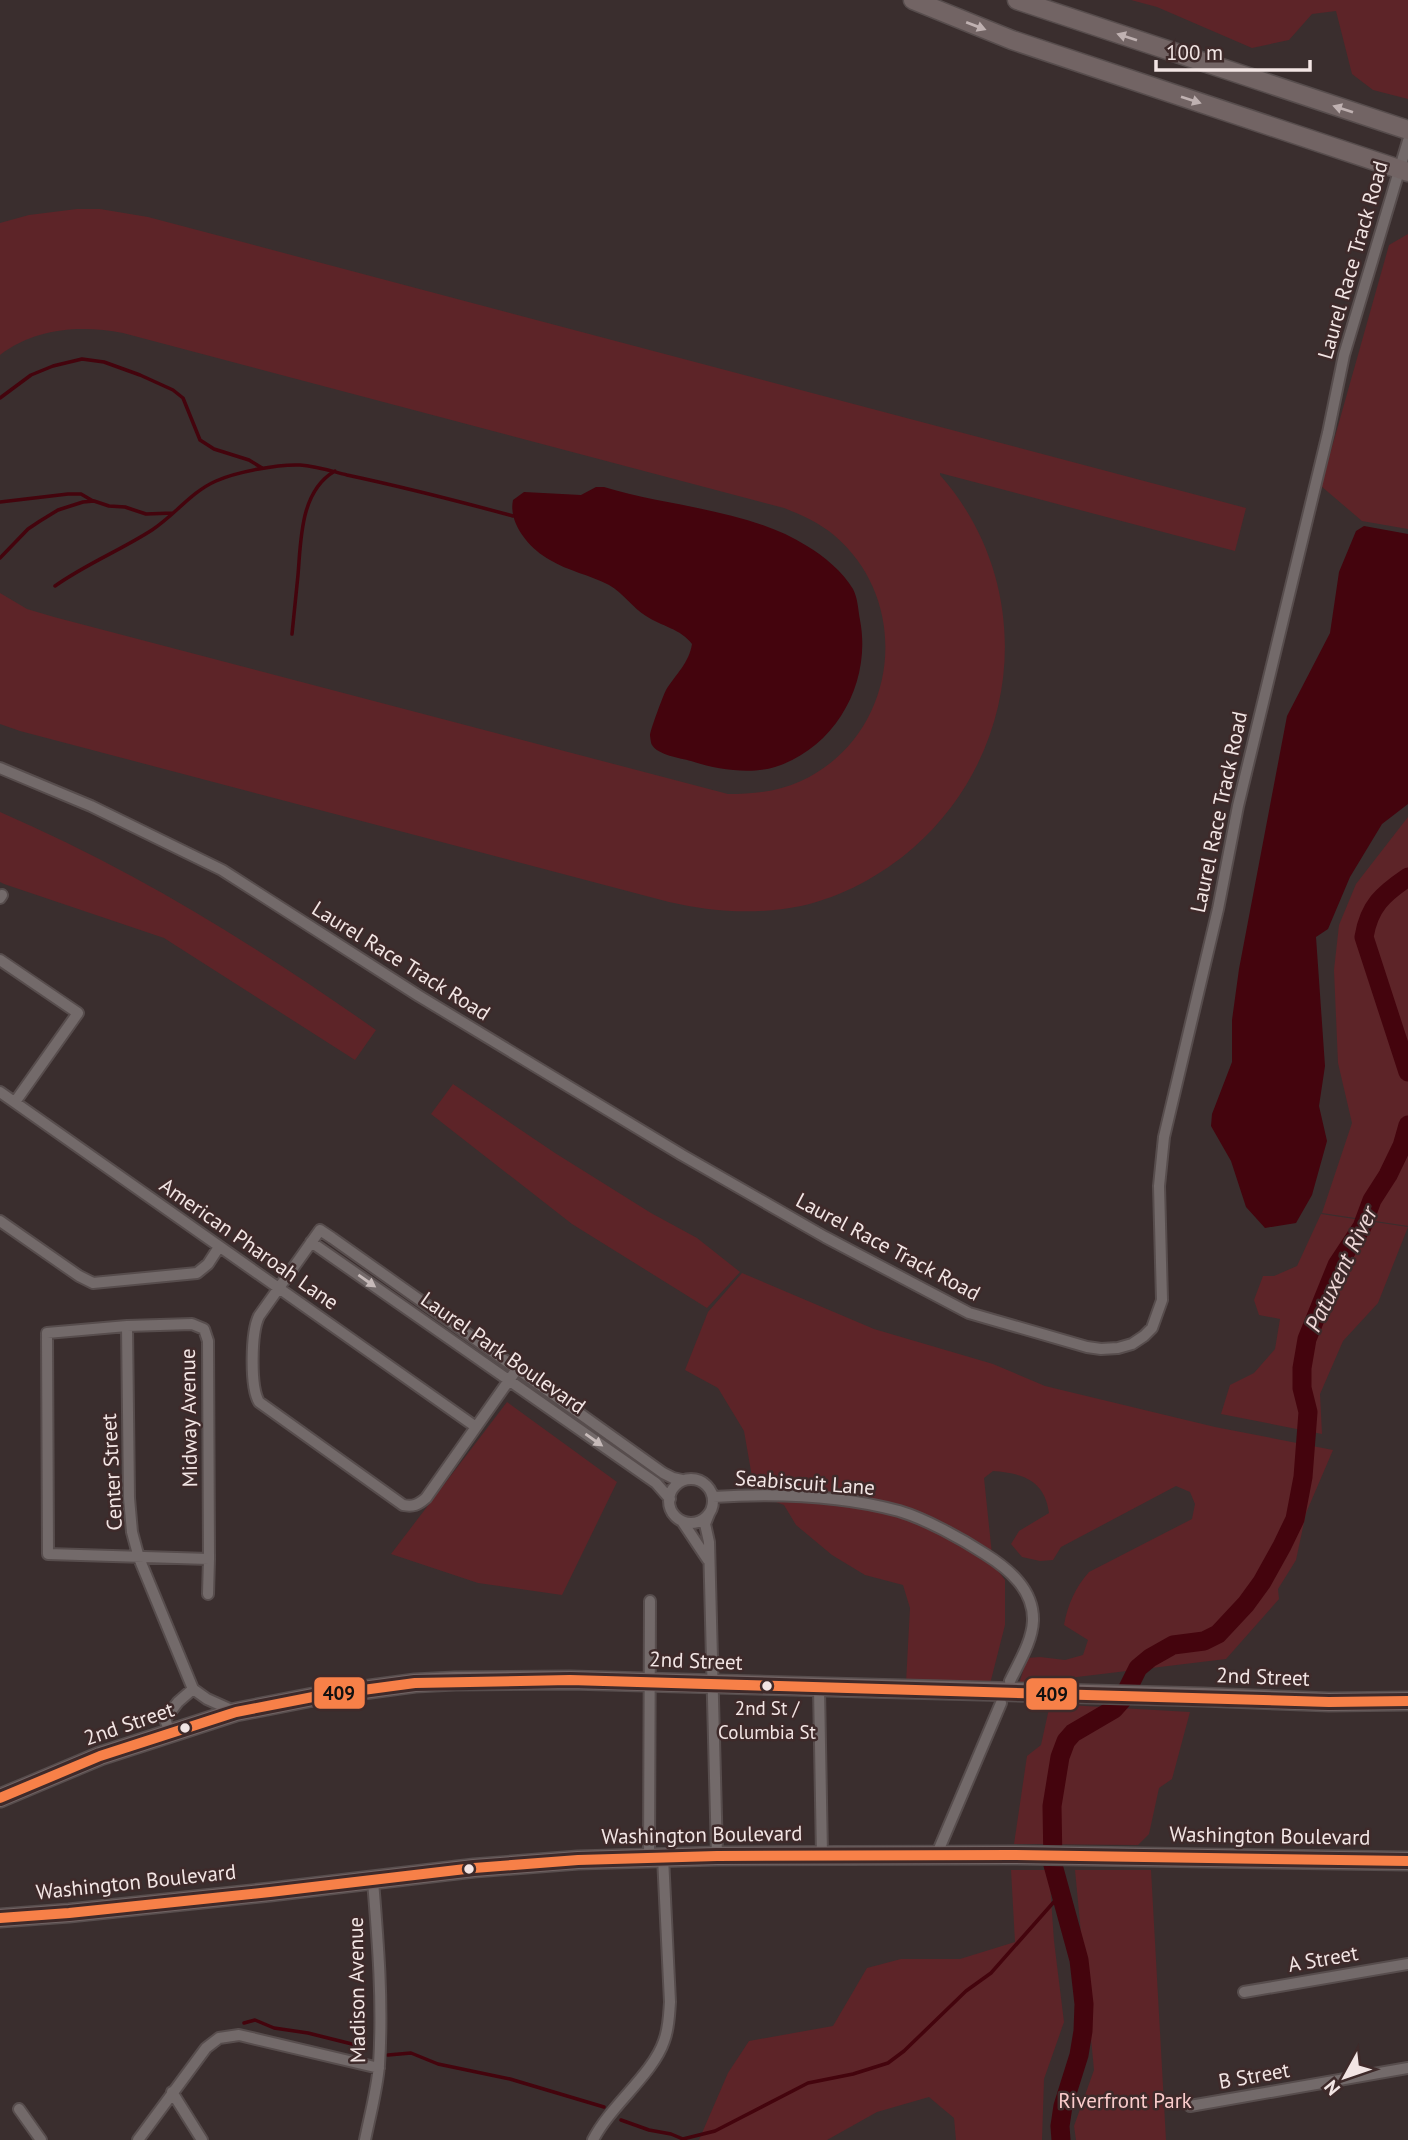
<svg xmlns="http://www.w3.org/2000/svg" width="1408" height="2140" viewBox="0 0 1408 2140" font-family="'PT Sans',sans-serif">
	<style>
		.green { fill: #5d2428 }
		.water { fill: #44040d }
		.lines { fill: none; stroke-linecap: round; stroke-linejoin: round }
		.stream { stroke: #44040d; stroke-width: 3.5 }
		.river { stroke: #44040d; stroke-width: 19 }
		.minor-casing { stroke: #574d4d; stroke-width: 14 }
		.primary-casing { stroke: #574d4d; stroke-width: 21 }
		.minor { stroke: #736a6a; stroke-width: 10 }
		.primary { stroke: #726464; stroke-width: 18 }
		.bus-1-casing { stroke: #3e2a2a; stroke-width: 16 }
		.bus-1 { stroke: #f78048; stroke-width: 10 }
		.oneway { fill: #bfb1b1 }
		.oneway2 { fill: #c6bab9 }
		.bus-dot { fill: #f2e5e4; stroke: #3e2a2a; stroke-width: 2.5 }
		.labels { text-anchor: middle; stroke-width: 5; stroke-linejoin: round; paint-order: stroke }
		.bus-label { font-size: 19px; fill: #f2e5e4; stroke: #3e2a2a }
		.street-label { font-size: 21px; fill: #f2e5e4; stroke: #3e2a2a }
		.park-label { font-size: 21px; fill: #facbcb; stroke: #3e2a2a }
		.water-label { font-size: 23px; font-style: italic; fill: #efd7d7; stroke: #3e2a2a }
		.line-badge { stroke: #3e2a2a; stroke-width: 2.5 }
		.pale-badge-label { font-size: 19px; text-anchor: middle; font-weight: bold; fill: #111 }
	</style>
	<rect width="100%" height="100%" fill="#3a2e2e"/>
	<path class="green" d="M 1131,0 L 1408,0 L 1408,99 L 1373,90 L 1352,74 L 1336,11 L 1312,14 L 1289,40 L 1252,48 L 1157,7 Z
		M 77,209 L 100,209 L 148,217 L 1246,508 L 1235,551 L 940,473 L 940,475 C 1037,585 1023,752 913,848 C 882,875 842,897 801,906 C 756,915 713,912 669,902 L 20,731 L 0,724 L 0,593 L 27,609 L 54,617 L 728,794 C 753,794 777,792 801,781 C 897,737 915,605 835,536 C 820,523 802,515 784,508 L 123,333 C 80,325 36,328 0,355 L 0,223 L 29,215 Z
		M 1408,234 L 1408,529 L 1362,521 L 1321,486 L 1389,245 Z
		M 0,812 C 134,870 257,946 376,1030 L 355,1060 L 164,938 L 4,884 L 0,882 Z
		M 1408,817 L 1408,1226 L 1322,1213 L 1352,1123 L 1338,1063 L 1334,970 L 1339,925 L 1356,884 Z
		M 453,1084 L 555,1153 L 651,1213 L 697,1238 L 740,1272 L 707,1308 L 572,1224 L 431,1114 Z
		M 1321,1214 L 1408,1227 L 1378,1303 L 1343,1341 L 1320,1394 L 1322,1434 L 1221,1414 L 1230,1385 L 1254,1373 L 1275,1349 L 1280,1319 L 1259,1315 L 1254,1300 L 1263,1276 L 1274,1276 L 1297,1266 Z
		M 742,1273 L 874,1329 L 993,1364 L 1045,1386 L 1215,1427 L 1333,1450 L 1306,1513 L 1296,1560 L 1278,1589 L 1279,1599 L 1226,1659 L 1019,1684 L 1027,1658 L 1040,1657 L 1065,1660 L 1083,1655 L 1088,1640 L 1064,1625 C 1068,1604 1075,1588 1089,1572 L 1192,1519 L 1195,1504 L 1190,1492 L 1176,1486 L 1061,1547 L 1053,1560 L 1040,1561 L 1022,1557 L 1011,1544 L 1019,1531 L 1049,1513 C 1045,1480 1022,1473 993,1471 L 984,1478 L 993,1564 L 1005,1580 L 1005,1625 L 990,1684 L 906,1683 L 910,1608 L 903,1585 L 865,1575 L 832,1555 L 796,1525 L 784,1505 L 755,1494 L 744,1431 L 718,1388 L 685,1370 L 708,1312 Z
		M 507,1402 L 617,1482 L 562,1595 L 478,1583 L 391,1554 Z
		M 1050,1704 L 1190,1712 L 1172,1779 L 1159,1788 L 1149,1834 L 1138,1845 L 1014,1844 L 1027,1756 L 1041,1745 Z
		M 1011,1870 L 1049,1870 L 1054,1941 L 1064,2022 L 1044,2079 L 1042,2140 L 956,2140 L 954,2118 L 929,2097 L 877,2112 L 827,2140 L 699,2140 L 728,2073 L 749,2041 L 833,2026 L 867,1968 L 901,1959 L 960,1959 L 1015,1942 Z
		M 1075,1870 L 1151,1870 L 1166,2140 L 1076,2140 L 1074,2126 L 1094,2070 Z"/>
	<path class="water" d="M 596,487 L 604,487 C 669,507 748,509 807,546 C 824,556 843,572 853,589 C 858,599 858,609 860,620 C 872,682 836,748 775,767 C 749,775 715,769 691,761 C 680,758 658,755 652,745 C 651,744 650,736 650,735 C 651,728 663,696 666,690 C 676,674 689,663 692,644 C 681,629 661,626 646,616 C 633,608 623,593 609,585 C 590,575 568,571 550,560 C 530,549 508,524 513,500 L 524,492 L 581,495 Z
		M 1364,526 L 1408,534 L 1408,804 L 1382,824 L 1350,877 L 1328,929 L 1316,937 L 1325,1066 L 1319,1106 L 1327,1141 L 1312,1195 L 1296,1223 L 1265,1228 L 1246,1207 L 1231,1161 L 1211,1126 L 1212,1114 L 1232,1062 L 1232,1020 L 1239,969 L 1287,716 L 1330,633 L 1339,572 L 1356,531 Z"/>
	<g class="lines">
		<path class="stream" d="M 0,398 L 31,375 L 53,366 L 82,359 L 104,362 L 140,375 L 173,390 L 183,398 L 200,440 L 214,449 L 249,460 L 262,468
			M 0,502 L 68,494 L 81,494 L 93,501
			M 0,558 L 28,529 L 40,521 L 58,510 L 83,502 L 94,501 L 109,506 L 125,507 L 146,514 L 173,513
			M 55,586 C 86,564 121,550 152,530 C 175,515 191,492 216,481 C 236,472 278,464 300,465 C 316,466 331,471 347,475 C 403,487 458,501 513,516
			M 292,634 C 294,615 296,595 298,575 C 301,540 300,491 335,471
			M 244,2023 L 255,2020 L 274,2028 L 308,2033 L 364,2047
			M 388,2055 L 411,2053 L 438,2064 L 510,2079 L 604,2107
			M 621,2120 L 649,2130 L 671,2134 L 683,2139 L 715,2131 L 808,2083 L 853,2074 L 888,2063 L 904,2051 L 966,1991 L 991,1973 L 1060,1895"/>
		<path class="river" d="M 1408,877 C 1383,894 1369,906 1364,937 L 1408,1072
			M 1061,2140 L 1060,2126 L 1063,2106 L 1079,2055 L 1083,2031 L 1084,2004 L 1079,1960 L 1053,1865 L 1052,1806 L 1060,1757 L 1066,1741 L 1073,1733 L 1114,1709 L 1122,1700 L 1138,1668 L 1150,1658 L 1173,1645 L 1204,1641 L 1218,1634 L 1246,1604 L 1262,1582 L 1282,1546 L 1295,1519 L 1303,1477 L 1308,1412 L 1302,1388 L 1302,1368 L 1307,1339 L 1337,1265 L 1362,1227 L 1372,1200 L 1388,1175 L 1402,1146 L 1408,1125"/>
		<defs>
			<path id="minor" d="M 0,768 L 91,806 L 222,870 L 419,996 L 682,1155 L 825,1237 L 969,1313 L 1087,1347 L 1101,1349 L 1118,1348 L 1132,1344 L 1144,1336 L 1152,1328 L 1162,1300 L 1159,1186 L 1164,1137 L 1218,909 L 1238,806 L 1328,433 L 1344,355 L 1408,141
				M 0,898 L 2,895
				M 0,960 L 78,1013 L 15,1102
				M 0,1092 L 476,1427
				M 0,1221 L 79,1276 L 93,1283 L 197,1273 L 208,1264 L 219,1247
				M 311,1242 L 656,1483 L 670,1499
				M 127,1326 L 129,1498 L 132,1532 L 139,1558 L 193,1689 L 207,1699 L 236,1712
				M 517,1369 L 426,1498 C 418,1505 413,1507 403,1505 L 259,1402 C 250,1387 251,1332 259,1316 L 320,1230 L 332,1238 L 503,1359 L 530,1378 L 663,1473 L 673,1478 L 682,1480
				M669 1501a22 22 0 1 1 44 0a22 22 0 1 1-44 0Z
				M 713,1497 C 774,1493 840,1495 899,1511 C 926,1519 962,1539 985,1554 C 1009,1569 1034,1590 1033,1621 C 1032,1642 1019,1662 1010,1681
				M 709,1514 L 705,1524 L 709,1542 L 717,1856
				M 682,1521 L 708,1560
				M 208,1594 L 209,1559 L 208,1341 L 204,1329 L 192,1324 L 127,1326 L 47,1333 L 48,1554 L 209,1559
				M 819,1688 L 822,1856
				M 170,1733 L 165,1719 L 178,1702 L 193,1689
				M 936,1856 L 1001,1703
				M 649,1858 L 650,1601
				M 1244,1992 L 1408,1964
				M 172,2092 L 202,2140
				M 1190,2106 L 1408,2068
				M 19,2109 L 41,2140
				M 138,2140 L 206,2048 L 219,2038 L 239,2035 L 379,2068
				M 365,2140 C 370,2115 377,2090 379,2065 C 383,2003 378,1942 373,1881
				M 593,2140 C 610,2106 653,2074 664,2041 C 669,2028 669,2015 670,2002 L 663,1857"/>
			<path id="primary" d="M 913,0 L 1012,40 L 1408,172
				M 1017,0 L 1408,130
				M 0,1798 L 100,1756 L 236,1712 L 318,1696 L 415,1683 L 455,1681 L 570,1680 L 1203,1697 L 1329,1702 L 1408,1701
				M 0,1918 L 69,1913 L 270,1892 L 474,1868 L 578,1860 L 717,1856 L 1011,1855 L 1408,1861"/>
		</defs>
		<use href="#minor" class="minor-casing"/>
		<use href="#primary" class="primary-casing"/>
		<use href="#minor" class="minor"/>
		<use href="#primary" class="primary"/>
		<defs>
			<path id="bus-1" d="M 0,1798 L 100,1756 L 236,1712 L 318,1696 L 415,1683 L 570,1680 L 1329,1702 L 1408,1701
				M 0,1918 L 69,1913 L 270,1892 L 474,1868 L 578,1860 L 717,1856 L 1011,1855 L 1408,1861"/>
		</defs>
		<use href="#bus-1" class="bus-1-casing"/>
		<use href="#bus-1" class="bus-1"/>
	</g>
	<defs><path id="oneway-solid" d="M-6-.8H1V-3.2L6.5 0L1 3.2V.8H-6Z" transform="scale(1.75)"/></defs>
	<g class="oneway">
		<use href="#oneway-solid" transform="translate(976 26) rotate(21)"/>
		<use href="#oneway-solid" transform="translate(1127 37) rotate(-162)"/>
		<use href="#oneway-solid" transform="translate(1191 100) rotate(18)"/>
		<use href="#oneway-solid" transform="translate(1343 109) rotate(-162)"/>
	</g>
	<g class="oneway2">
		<use href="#oneway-solid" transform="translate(367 1281) rotate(35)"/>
		<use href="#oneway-solid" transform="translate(594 1440) rotate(35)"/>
	</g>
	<g class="bus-dot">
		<circle cx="767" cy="1686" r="6"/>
		<circle cx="185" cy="1728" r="6"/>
		<circle cx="469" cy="1869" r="6"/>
	</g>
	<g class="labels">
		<g class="bus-label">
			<text x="767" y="1715">2nd St /<tspan x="767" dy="24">Columbia St</tspan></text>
		</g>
		<g class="street-label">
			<text transform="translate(1353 260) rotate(-74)" y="7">Laurel Race Track Road</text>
			<text transform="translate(1219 812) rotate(-78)" y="7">Laurel Race Track Road</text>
			<text transform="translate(401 961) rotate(32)" y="7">Laurel Race Track Road</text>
			<text transform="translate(249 1244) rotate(35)" y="7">American Pharoah Lane</text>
			<text transform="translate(888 1247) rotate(28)" y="7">Laurel Race Track Road</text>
			<text transform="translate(503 1353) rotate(35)" y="7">Laurel Park Boulevard</text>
			<text transform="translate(189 1418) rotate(-91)" y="7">Midway Avenue</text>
			<text transform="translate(112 1472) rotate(-93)" y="7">Center Street</text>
			<text transform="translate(805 1483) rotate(4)" y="7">Seabiscuit Lane</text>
			<text transform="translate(696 1661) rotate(2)" y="7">2nd Street</text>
			<text transform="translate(1263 1677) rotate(2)" y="7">2nd Street</text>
			<text transform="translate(129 1724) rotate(-19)" y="7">2nd Street</text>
			<text transform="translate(702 1835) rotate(-1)" y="7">Washington Boulevard</text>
			<text transform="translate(1270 1836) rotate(1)" y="7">Washington Boulevard</text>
			<text transform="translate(136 1882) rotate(-6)" y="7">Washington Boulevard</text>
			<text transform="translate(1323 1959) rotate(-10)" y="7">A Street</text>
			<text transform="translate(357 1990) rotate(-91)" y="7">Madison Avenue</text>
			<text transform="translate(1254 2076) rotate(-10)" y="7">B Street</text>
		</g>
		<g class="park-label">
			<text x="1125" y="2108">Riverfront Park</text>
		</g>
		<g class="water-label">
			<text transform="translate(1341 1269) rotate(-64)" y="8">Patuxent River</text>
		</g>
	</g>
	<g class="line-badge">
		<rect x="313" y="1676" width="53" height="34" rx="7" fill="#f78048"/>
		<rect x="1025" y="1677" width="53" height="34" rx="7" fill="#f78048"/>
	</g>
	<g class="pale-badge-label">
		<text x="339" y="1700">409</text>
		<text x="1052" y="1701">409</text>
	</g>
	<g transform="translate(1345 2077) rotate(230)" stroke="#3e2a2a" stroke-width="5" paint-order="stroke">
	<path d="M0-5L12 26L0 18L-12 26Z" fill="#f2e5e4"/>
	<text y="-10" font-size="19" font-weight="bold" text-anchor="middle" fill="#f2e5e4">N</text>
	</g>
	<path d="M1156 60v10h154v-10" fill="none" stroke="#f2e5e4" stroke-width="3.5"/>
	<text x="1166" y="60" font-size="21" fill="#f2e5e4" stroke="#3e2a2a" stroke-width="5" paint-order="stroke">100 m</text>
</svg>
